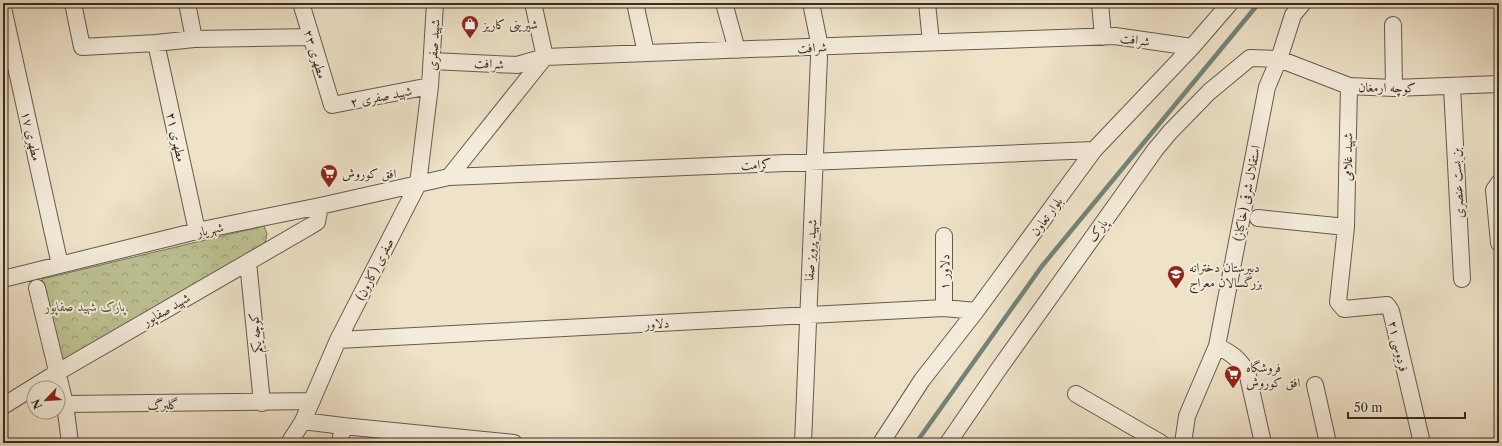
<svg xmlns="http://www.w3.org/2000/svg" width="1502" height="446" viewBox="0 0 1502 446" font-family="'Libre Caslon Text',Amiri,serif">
	<style>
		.park { fill: url(#park-crowns); stroke: #7a775c }
		.lines { fill: none; stroke-linecap: round; stroke-linejoin: round }
		.stream { stroke: #738478; stroke-width: 4.5 }
		.minor-casing { stroke: #665a4d; stroke-width: 18 }
		.minor { stroke: #f4ecdb; stroke-width: 16 }
		.labels { text-anchor: middle; stroke-width: 4; stroke-linejoin: round; paint-order: stroke }
		.poi-label { font-size: 13px; fill: #382c24; stroke: #f4ecdb; text-anchor: start }
		.street-label { font-size: 13px; fill: #382c24; stroke: #f4ecdb }
		.park-label { font-size: 13px; font-style: italic; fill: #595240; stroke: #f4ecdb }
	</style>
	<defs>
		<pattern id="park-crowns" width="20" height="18" patternUnits="userSpaceOnUse"><rect width="20" height="18" fill="#bdc293"/><path d="M2 6a3 3 0 1 1 6 0M12 15a3 3 0 1 1 6 0" fill="none" stroke="#9b9e78"/></pattern>
	</defs>
	<rect width="100%" height="100%" fill="#eee2c8"/>
	<filter id="stains"><feTurbulence type="fractalNoise" baseFrequency=".005" numOctaves="4"/><feColorMatrix values="0 0 0 0 .2 0 0 0 0 .09 0 0 0 0 .02 0 0 0 .5 -.17"/></filter>
	<radialGradient id="worn" r=".72"><stop offset=".6" stop-color="#630" stop-opacity="0"/><stop offset="1" stop-color="#630" stop-opacity=".3"/></radialGradient>
	<path class="park" d="M 264,226 L 267,234 L 265,243 L 60,363 L 42,279 Z"/>
	<g class="lines">
		<path class="stream" d="M 916,443 L 1042,266 L 1259,3"/>
		<defs>
			<path id="minor" d="M 73,3 L 82,47 L 156,43 L 194,39 L 311,37
				M 187,3 L 194,39
				M 301,3 L 332,105 L 430,86
				M 635,3 L 646,53
				M 724,3 L 737,50
				M 811,3 L 820,47
				M 927,3 L 931,42
				M 1100,3 L 1103,37
				M 3,8 L 60,265
				M 1393,25 L 1394,88
				M 156,43 L 197,231
				M 432,61 L 517,65 L 545,57 L 858,45 L 1115,36 L 1192,47
				M 1349,86 L 1346,227 L 1338,302 L 1344,309 L 1387,305 L 1391,311 L 1422,443
				M 1452,87 L 1462,279
				M 449,177 L 545,57 L 533,3
				M 1499,183 L 1494,190 L 1499,243
				M 1258,218 L 1346,227
				M 248,262 L 262,403
				M 3,279 L 197,231 L 320,206 L 449,177 L 1094,150
				M 37,288 L 65,404 L 70,443
				M 944,308 L 944,236
				M 338,340 L 944,308 L 976,311
				M 1217,346 C 1231,353 1242,360 1248,376 L 1263,443
				M 1315,385 L 1328,443
				M 1076,394 L 1161,443
				M 65,404 L 312,401
				M 3,406 L 58,372 L 307,228 L 317,222 L 320,206
				M 303,421 L 343,426 L 514,443
				M 289,443 L 303,421 L 338,340 L 418,184 L 430,86 L 435,3
				M 340,443 L 343,426
				M 803,443 L 819,57
				M 881,443 L 922,380 L 976,311 L 1094,150 L 1192,47 L 1230,3
				M 948,443 L 998,370 L 1155,150 L 1170,132 L 1209,92 L 1250,58 L 1279,59 L 1349,86 L 1394,88 L 1499,84
				M 1183,443 L 1187,416 L 1217,346 L 1267,87 L 1279,59 L 1293,15 L 1303,3"/>
		</defs>
		<use href="#minor" class="minor-casing"/>
		<use href="#minor" class="minor"/>
	</g>
	<defs>
		<symbol id="shop-pin" viewBox="-11 -11 22 30"><path d="M0 17L-7.5 6A9.5 9.5 0 1 1 7.5 6Z" fill="#8f2418" stroke="#f4ecdb"/><path d="M-5-2.5h2.3a2.7 3.5 0 0 1 5.4 0H5L5.5 6h-11ZM-1.5-2.5h3a1.5 2.3 0 0 0-3 0Z" fill="#fff"/></symbol>
		<symbol id="supermarket-pin" viewBox="-11 -11 22 30"><path d="M0 17L-7.5 6A9.5 9.5 0 1 1 7.5 6Z" fill="#8f2418" stroke="#f4ecdb"/><path d="M-6-5.5h2.5l.6 2H6L4.5 2H-2.5L-4.4-4H-6ZM-1.5 3.2a1.3 1.3 0 1 0 .1 0ZM3 3.2a1.3 1.3 0 1 0 .1 0Z" fill="#fff"/></symbol>
		<symbol id="school-pin" viewBox="-11 -11 22 30"><path d="M0 17L-7.5 6A9.5 9.5 0 1 1 7.5 6Z" fill="#8f2418" stroke="#f4ecdb"/><path d="M0-5L7-2L0 1L-7-2ZM-4 1L0 2.5L4 1V4Q0 6-4 4Z" fill="#fff"/></symbol>
	</defs>
	<g fill-rule="evenodd">
		<use href="#shop-pin" x="460" y="14" width="20" height="27"/>
		<use href="#supermarket-pin" x="319" y="163" width="20" height="27"/>
		<use href="#school-pin" x="1166" y="264" width="20" height="27"/>
		<use href="#supermarket-pin" x="1223" y="364" width="20" height="27"/>
	</g>
	<g class="labels">
		<g class="poi-label">
			<text x="483" y="29">شیرینی کاریز</text>
			<text x="342" y="178">افق کوروش</text>
			<text x="1189" y="272">دبیرستان دخترانه<tspan x="1189" dy="15">بزرگسالان معراج</tspan></text>
			<text x="1246" y="372">فروشگاه<tspan x="1246" dy="15">افق کوروش</tspan></text>
		</g>
		<g class="street-label">
			<text transform="translate(1135 39) rotate(8)" y="5">شرافت</text>
			<text transform="translate(433 45) rotate(-86)" y="5">شهید صفری</text>
			<text transform="translate(812 47) rotate(-3)" y="5">شرافت</text>
			<text transform="translate(316 54) rotate(73)" y="5">مطهری ۲۳</text>
			<text transform="translate(489 63) rotate(3)" y="5">شرافت</text>
			<text transform="translate(1387 87) rotate(1)" y="5">کوچه ارمغان</text>
			<text transform="translate(381 96) rotate(-11)" y="5">شهید صفری ۲</text>
			<text transform="translate(32 136) rotate(77)" y="5">مطهری ۱۷</text>
			<text transform="translate(177 137) rotate(78)" y="5">مطهری ۲۱</text>
			<text transform="translate(1347 157) rotate(-89)" y="5">شهید غلامی</text>
			<text transform="translate(756 164) rotate(-2)" y="5">کرامت</text>
			<text transform="translate(1457 183) rotate(-93)" y="5">بن بست عنصری</text>
			<text transform="translate(1246 193) rotate(-79)" y="5">استقلال شرقی (خاکباز)</text>
			<text transform="translate(1046 216) rotate(-54)" y="5">بلوار تعاون</text>
			<text transform="translate(210 229) rotate(-12)" y="5">شهریار</text>
			<text transform="translate(1097 230) rotate(-55)" y="5">پارک</text>
			<text transform="translate(810 250) rotate(-87)" y="5">شهید پرویز صفا</text>
			<text transform="translate(374 269) rotate(-63)" y="5">صفری (کارون)</text>
			<text transform="translate(944 272) rotate(-89)" y="5">دلاور ۱</text>
			<text transform="translate(166 309) rotate(-30)" y="5">شهید صفاپور</text>
			<text transform="translate(657 323) rotate(-3)" y="5">دلاور</text>
			<text transform="translate(255 333) rotate(-96)" y="5">کوچه یکم</text>
			<text transform="translate(1399 346) rotate(77)" y="5">فردوسی ۲۱</text>
			<text x="163" y="409">گلبرگ</text>
		</g>
		<g class="park-label">
			<text x="85" y="311">پارک شهید صفاپور</text>
		</g>
	</g>
	<rect width="1502" height="446" fill="none" stroke="#eee2c8" stroke-width="16"/>
	<rect x="4" y="4" width="1494" height="438" fill="none" stroke="#382c24" stroke-width="2"/>
	<rect x="8" y="8" width="1486" height="430" fill="none" stroke="#382c24"/>
	<g transform="translate(46 400) rotate(245)"><circle r="19" fill="#f4ecdb" stroke="#a99f92"/>
	<path d="M0-3L7 15L0 10L-7 15Z" fill="#8f2418"/>
	<text y="-6" font-size="11" font-weight="bold" text-anchor="middle" fill="#382c24">N</text>
	</g>
	<path d="M1348 412v6h117v-6" fill="none" stroke="#382c24" stroke-width="2"/>
	<text x="1354" y="412" font-size="12" fill="#382c24" stroke="#f4ecdb" stroke-width="3" paint-order="stroke">50 m</text>
	<rect width="100%" height="100%" filter="url(#stains)"/>
	<rect width="100%" height="100%" fill="url(#worn)"/>
</svg>
